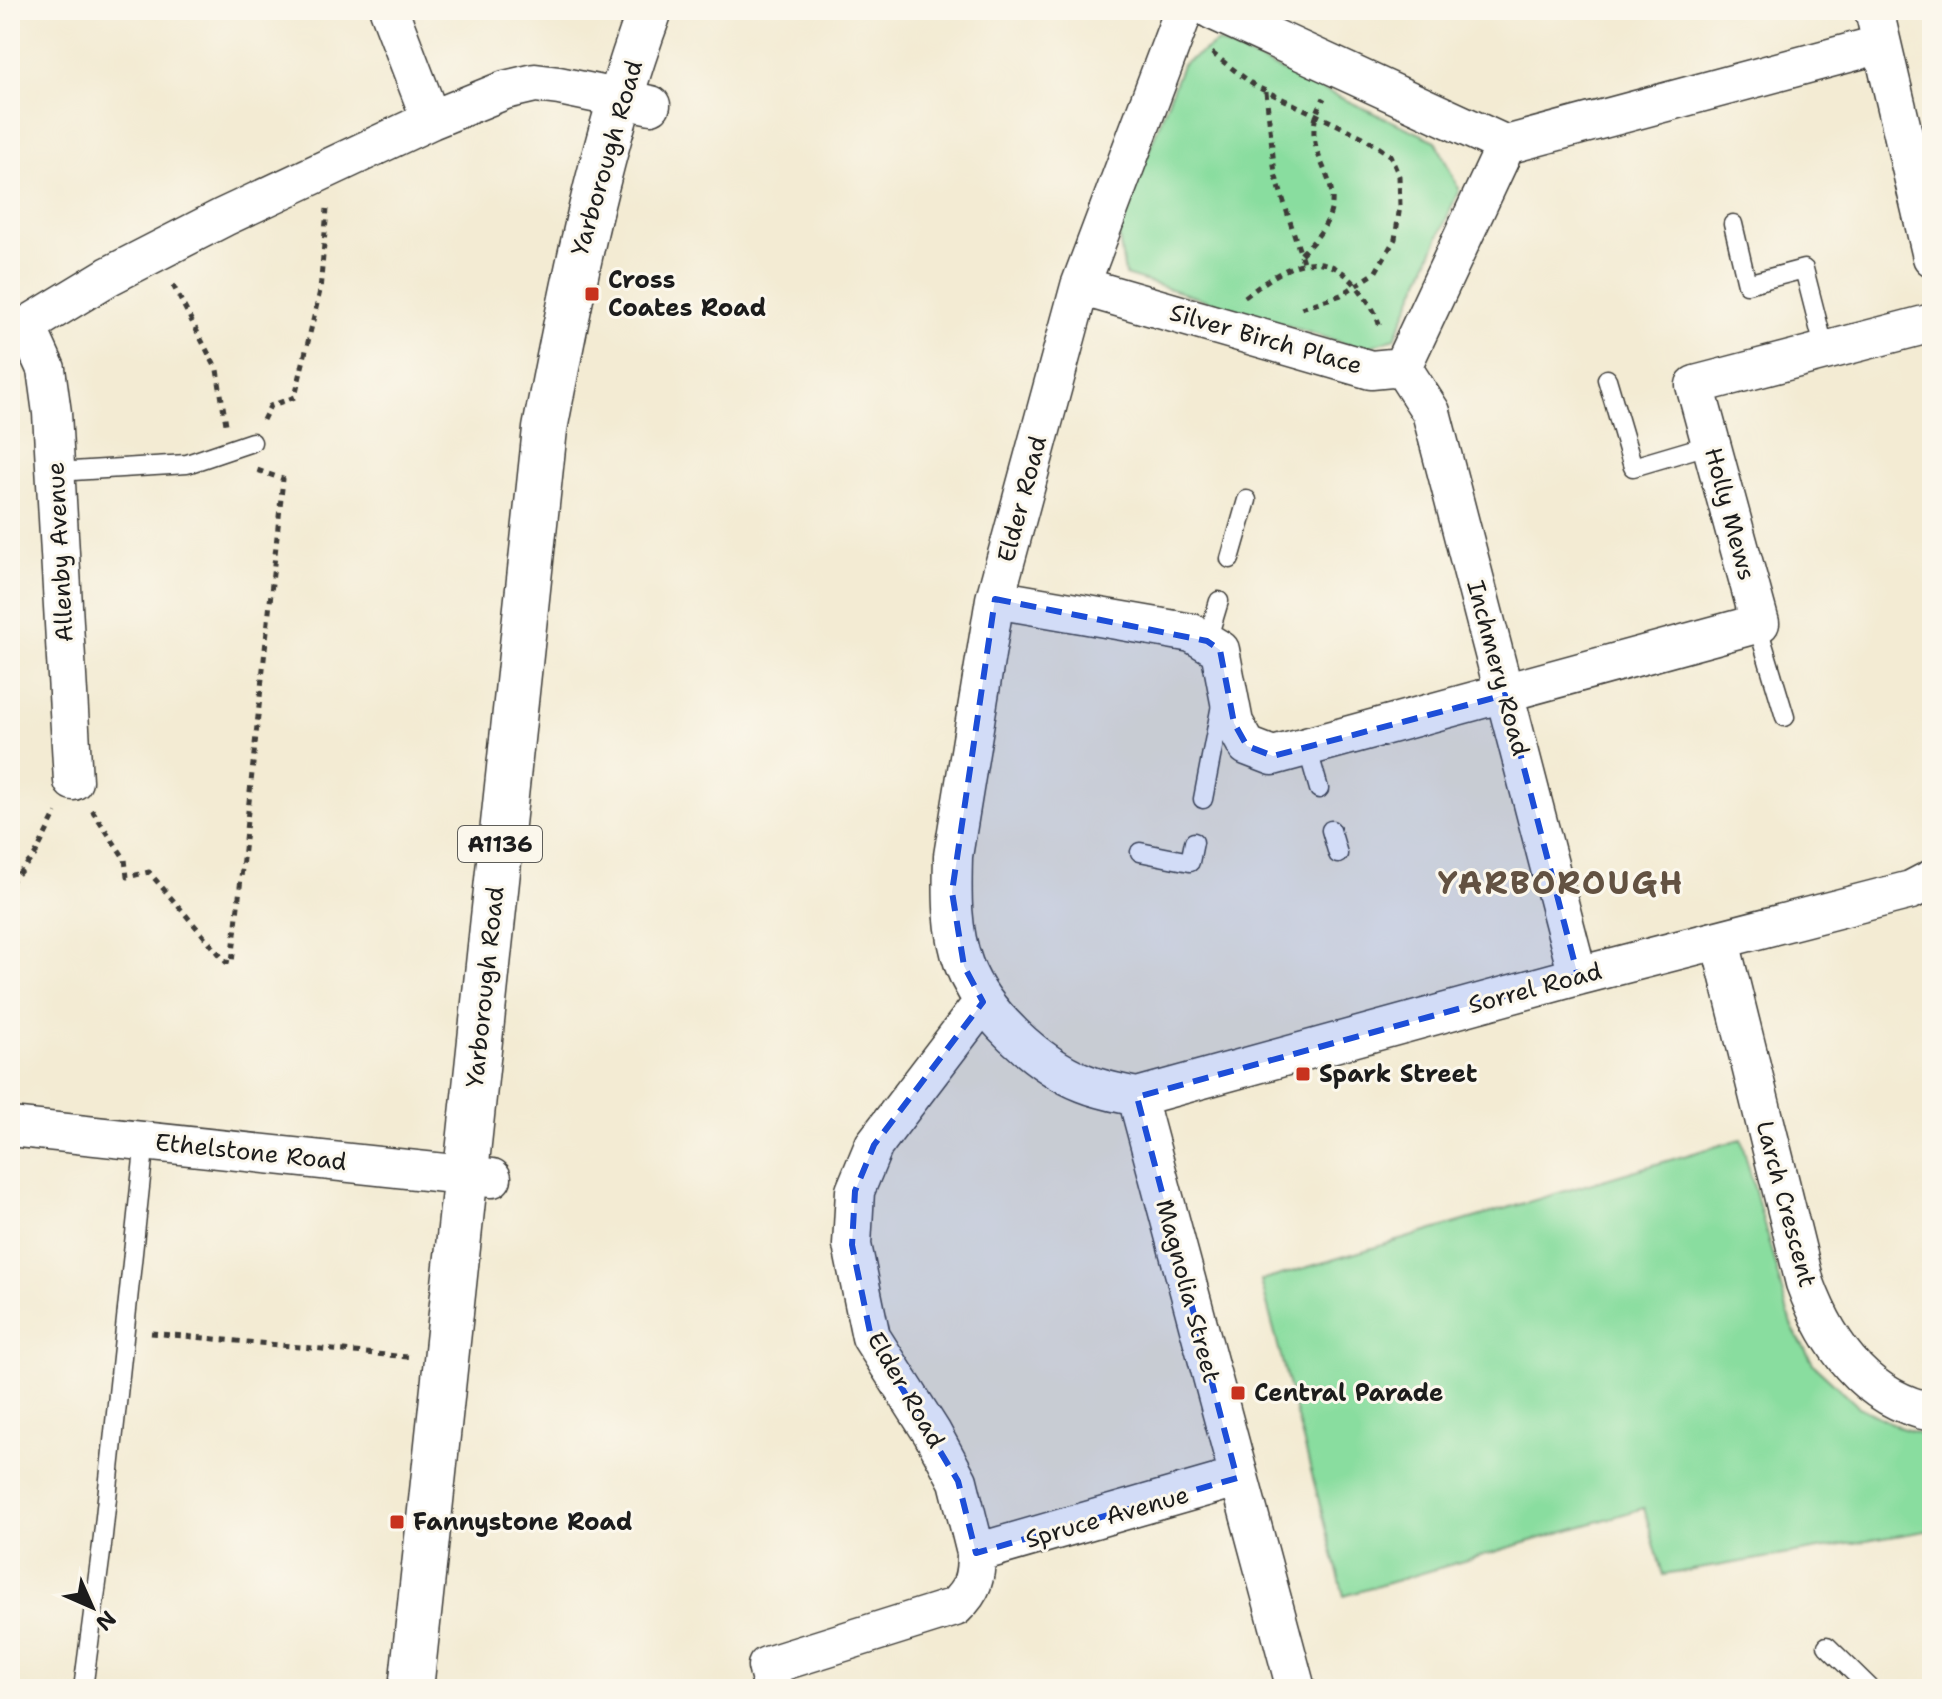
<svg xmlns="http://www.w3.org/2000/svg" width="1942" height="1699" viewBox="0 0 1942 1699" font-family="'Shantell Sans',sans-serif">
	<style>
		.green { fill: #89dd9f; stroke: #527c5e; stroke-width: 2 }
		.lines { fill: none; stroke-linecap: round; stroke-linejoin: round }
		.lane-casing { stroke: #3c3b37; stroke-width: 21 }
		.street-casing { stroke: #3c3b37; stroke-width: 41 }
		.primary-casing { stroke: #3c3b37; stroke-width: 47 }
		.path { stroke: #3c3b37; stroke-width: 5; stroke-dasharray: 6 6; stroke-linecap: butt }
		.lane { stroke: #fff; stroke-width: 18 }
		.street { stroke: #fff; stroke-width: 38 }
		.primary { stroke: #fff; stroke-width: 44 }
		.marked { fill: #1d4ed8; fill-opacity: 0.2; stroke: #1d4ed8; stroke-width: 6; stroke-dasharray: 16 10; stroke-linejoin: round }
		.poi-dot { fill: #c8321e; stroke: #fbf7ec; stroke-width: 3 }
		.labels { text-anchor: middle; stroke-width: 6; stroke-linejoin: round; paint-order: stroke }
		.shield { fill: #fbf7ec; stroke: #5f5e5a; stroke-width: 2 }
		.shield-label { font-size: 22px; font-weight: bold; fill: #1c1c1c }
		.street-label { font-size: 24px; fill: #1c1c1c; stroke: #fbf7ec }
		.poi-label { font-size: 24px; font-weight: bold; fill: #1c1c1c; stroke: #fbf7ec; text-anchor: start }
		.district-label { font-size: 32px; font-weight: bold; letter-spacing: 2px; fill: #635242; stroke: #fbf7ec }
	</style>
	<rect width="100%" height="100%" fill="#fbf7ec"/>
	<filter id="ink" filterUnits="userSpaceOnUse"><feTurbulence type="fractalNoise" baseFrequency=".0125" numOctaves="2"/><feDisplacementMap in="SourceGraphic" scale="16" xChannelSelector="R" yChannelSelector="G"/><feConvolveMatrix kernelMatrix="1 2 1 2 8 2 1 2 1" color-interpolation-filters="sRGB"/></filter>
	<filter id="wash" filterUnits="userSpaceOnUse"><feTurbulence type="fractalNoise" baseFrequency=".006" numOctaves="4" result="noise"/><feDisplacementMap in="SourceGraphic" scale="32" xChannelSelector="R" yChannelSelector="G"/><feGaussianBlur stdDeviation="1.8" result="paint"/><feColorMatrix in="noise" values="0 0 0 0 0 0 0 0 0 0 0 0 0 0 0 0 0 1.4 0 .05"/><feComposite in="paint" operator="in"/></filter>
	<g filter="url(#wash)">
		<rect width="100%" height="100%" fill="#f3ebd3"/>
		<path class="green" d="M 1218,42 L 1436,141 L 1459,190 L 1395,338 L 1362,349 L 1125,275 L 1118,231 L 1182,65 Z
			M 1741,1139 L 1791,1325 L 1814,1365 L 1859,1407 L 1901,1428 L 1932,1437 L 1932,1530 L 1663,1575 L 1644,1508 L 1344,1596 L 1261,1281 Z"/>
	</g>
	<g filter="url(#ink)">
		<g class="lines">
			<defs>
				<path id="lane" d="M 1733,224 L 1747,284 L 1804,269 L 1825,351
					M 1607,379 L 1633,467 L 1711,444
					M 56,472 L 187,464 L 252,442
					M 1230,559 L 1247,500
					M 1757,624 L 1785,717
					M 1207,641 L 1219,601
					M 1307,747 L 1319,789
					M 1203,799 L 1221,705
					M 1331,830 L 1338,854
					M 1140,852 L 1190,862 L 1194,842
					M 1827,1646 L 1871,1689
					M 83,1689 L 102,1545 L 145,1140"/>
				<path id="street" d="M 389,10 L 431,120
					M 1184,10 L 1080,286 L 995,599 L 953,856 C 952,893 951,930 964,965 C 982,1013 1037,1064 1084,1083 C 1101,1090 1119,1093 1137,1097 L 1578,976 L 1911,890 L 1932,879
					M 1874,10 L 1932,257
					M 1506,145 L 1882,44
					M 1080,286 L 1371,370 L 1402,367 L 1506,145 L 1212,10
					M 27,327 L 46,369 L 52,413 L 73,781
					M 10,336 L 109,276 L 224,217 L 431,120 L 505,90 L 535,83 L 559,86 L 651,105
					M 1402,367 L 1431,412 L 1578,976
					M 995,599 L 1192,633 L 1220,650 L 1234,723 L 1247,746 L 1273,756 L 1760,623 L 1695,385 L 1932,323
					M 1720,941 L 1805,1283 C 1827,1343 1865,1399 1932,1412
					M 1137,1097 L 1296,1689
					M 10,1127 L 492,1178
					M 976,1553 L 958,1481 L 932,1433 L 871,1337 L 852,1245 L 855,1191 L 874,1145 L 983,1002
					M 773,1689 L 767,1666 L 955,1607 C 973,1590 976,1578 976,1553 L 1237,1478"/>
				<path id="primary" d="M 411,1689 L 545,429 C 572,288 600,145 650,10"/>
			</defs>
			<use href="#lane" class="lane-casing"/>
			<use href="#street" class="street-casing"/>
			<use href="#primary" class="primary-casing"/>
			<path class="path" d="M 1212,53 L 1255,86 L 1363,137 L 1390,155 L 1399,176 L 1400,206 L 1395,239 L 1375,273 L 1341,295 L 1298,309
				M 1266,92 L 1275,174 L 1303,262
				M 1301,254 C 1377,183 1285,165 1324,98
				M 173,285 L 217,370 L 226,424
				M 1245,297 C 1284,267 1322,241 1359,289 C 1368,301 1377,313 1380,328
				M 263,420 L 270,406 L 295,397 L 320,291 L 327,209
				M 92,810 L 125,859 L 127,877 L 149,872 L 226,962 L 232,963 L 283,479 L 257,470
				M 10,883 L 35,855 L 56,813
				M 151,1333 L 408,1357"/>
			<use href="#lane" class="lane"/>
			<use href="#street" class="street"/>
			<use href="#primary" class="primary"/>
		</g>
	</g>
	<path class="marked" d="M 995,599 L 1207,641 L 1220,650 L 1234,723 L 1247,746 L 1273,756 L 1505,695 L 1578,976 L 1137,1097 L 1237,1478 L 976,1553 L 958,1481 L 871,1337 L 852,1245 L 855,1191 L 874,1145 L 983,1002 L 964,966 L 952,892 Z"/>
	<g class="poi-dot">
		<rect x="584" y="286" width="16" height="16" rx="4"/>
		<rect x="1295" y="1066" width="16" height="16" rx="4"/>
		<rect x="1230" y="1385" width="16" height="16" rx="4"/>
		<rect x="389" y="1514" width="16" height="16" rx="4"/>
	</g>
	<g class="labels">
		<rect class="shield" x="458" y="826" width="84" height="36" rx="6"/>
		<g class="shield-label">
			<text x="500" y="852">A1136</text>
		</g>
		<g class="street-label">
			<text transform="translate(607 158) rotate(-74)" y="8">Yarborough Road</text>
			<text transform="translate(1266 339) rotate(16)" y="8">Silver Birch Place</text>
			<text transform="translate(1022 499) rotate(-75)" y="8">Elder Road</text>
			<text transform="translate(1730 514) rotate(75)" y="8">Holly Mews</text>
			<text transform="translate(60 552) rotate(-93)" y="8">Allenby Avenue</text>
			<text transform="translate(1498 668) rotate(75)" y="8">Inchmery Road</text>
			<text transform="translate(485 987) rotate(-84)" y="8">Yarborough Road</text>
			<text transform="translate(1535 988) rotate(-15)" y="8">Sorrel Road</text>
			<text transform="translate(251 1152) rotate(6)" y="8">Ethelstone Road</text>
			<text transform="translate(1786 1204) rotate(75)" y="8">Larch Crescent</text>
			<text transform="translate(1188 1291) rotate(75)" y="8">Magnolia Street</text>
			<text transform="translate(906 1390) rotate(60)" y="8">Elder Road</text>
			<text transform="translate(1107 1517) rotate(-16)" y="8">Spruce Avenue</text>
		</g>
		<g class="poi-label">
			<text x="608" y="288">Cross<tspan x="608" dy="28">Coates Road</tspan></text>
			<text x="1319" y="1082">Spark Street</text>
			<text x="1254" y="1401">Central Parade</text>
			<text x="413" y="1530">Fannystone Road</text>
		</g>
		<g class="district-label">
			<text x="1561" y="894">YARBOROUGH</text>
		</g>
	</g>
	<rect width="1942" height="1699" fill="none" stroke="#fbf7ec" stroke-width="40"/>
	<g transform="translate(92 1607) rotate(135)" stroke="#fbf7ec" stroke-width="6" paint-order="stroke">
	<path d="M0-6L14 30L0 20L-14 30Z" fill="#1c1c1c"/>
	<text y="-12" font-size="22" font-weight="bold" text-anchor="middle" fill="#1c1c1c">N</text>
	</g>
</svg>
